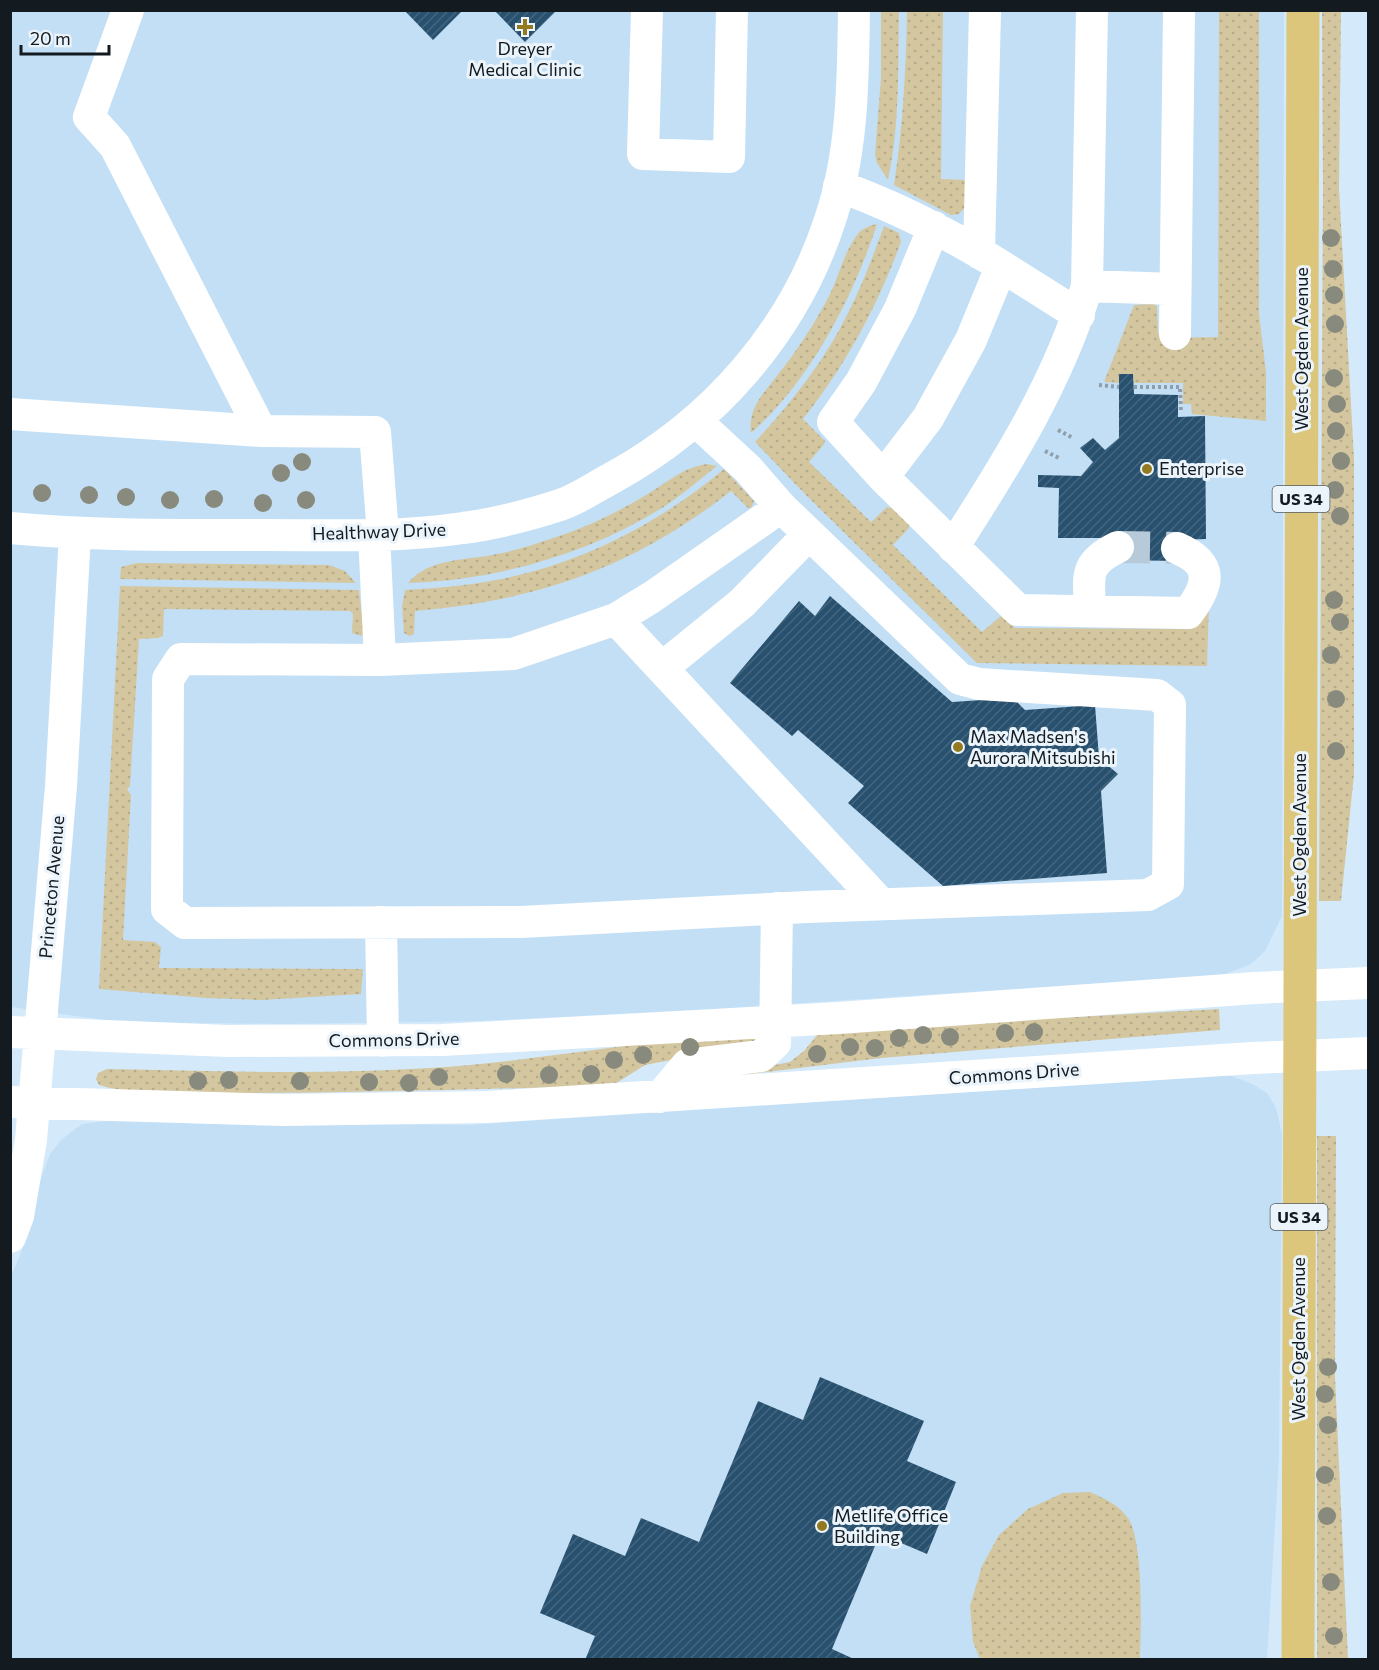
<svg xmlns="http://www.w3.org/2000/svg" width="1379" height="1670" viewBox="0 0 1379 1670" font-family="Commissioner,sans-serif">
	<style>
		.built { fill: #c3dff5 }
		.grass { fill: url(#grass-dots) }
		.building { fill: url(#building-hatch) }
		.lines { fill: none; stroke-linecap: round; stroke-linejoin: round }
		.minor-tunnel { stroke: #b7cad9; stroke-width: 32; stroke-dasharray: 32 16; stroke-linecap: butt }
		.path { stroke: #8e9eab; stroke-width: 4; stroke-dasharray: 3 3; stroke-linecap: butt }
		.minor { stroke: #fff; stroke-width: 32 }
		.major { stroke: #dcc67c; stroke-width: 33 }
		.tree { fill: #878a7c }
		.poi-dot { fill: #93791f; stroke: #ecf4fb; stroke-width: 2 }
		.labels { text-anchor: middle; stroke-width: 6; stroke-linejoin: round; paint-order: stroke }
		.shield { fill: #ecf4fb; stroke: #545c62; stroke-width: 1.5 }
		.shield-label { font-size: 16px; font-weight: bold; fill: #131b21 }
		.poi-label { font-size: 18px; fill: #131b21; stroke: #ecf4fb; text-anchor: start }
		.street-label { font-size: 18px; fill: #131b21; stroke: #ecf4fb }
	</style>
	<defs>
		<pattern id="grass-dots" width="8" height="8" patternUnits="userSpaceOnUse" patternTransform="scale(1.5)"><rect width="8" height="8" fill="#d4c7a0"/><path d="M2 2h.1M6 6h.1" fill="none" stroke="#b5aa8a" stroke-width="1.8" stroke-linecap="round"/></pattern>
		<pattern id="building-hatch" width="6" height="6" patternUnits="userSpaceOnUse" patternTransform="scale(1.5)"><rect width="6" height="6" fill="#28516f"/><path d="M-1 1l2-2M0 6l6-6M5 7l2-2" fill="none" stroke="#45667e"/></pattern>
	</defs>
	<rect width="100%" height="100%" fill="#d4e9fa"/>
	<path class="built" d="M 10,11 L 1284,11 L 1282,916 L 1265,951 L 1251,964 L 1223,975 L 715,1009 L 482,1021 L 287,1024 L 119,1022 L 11,1007 Z
		M 1210,1076 L 1232,1076 L 1252,1084 L 1267,1093 L 1276,1108 L 1282,1134 L 1279,1458 L 1267,1659 L 11,1660 L 11,1276 L 28,1236 L 41,1178 L 50,1154 L 62,1139 L 82,1124 L 105,1121 L 468,1125 Z"/>
	<path class="grass" d="M 881,11 L 899,11 C 898,67 900,125 888,180 L 877,163 L 875,155 L 881,78 Z
		M 907,11 L 943,11 L 941,179 L 967,180 L 967,205 L 959,214 L 951,215 L 894,185 C 903,127 906,69 907,11 Z
		M 1219,11 L 1259,11 L 1259,314 L 1266,372 L 1266,421 L 1192,414 L 1191,404 L 1183,404 L 1183,383 L 1134,383 L 1133,374 L 1120,374 L 1119,383 L 1104,382 L 1134,305 L 1154,304 L 1157,306 L 1158,333 L 1163,338 L 1218,337 Z
		M 1341,11 L 1339,188 L 1354,459 L 1354,774 L 1341,901 L 1319,901 L 1323,187 L 1322,11 Z
		M 877,224 C 853,298 810,381 751,433 C 748,409 762,395 776,377 C 797,351 816,322 831,292 C 839,275 844,254 855,238 C 860,229 868,226 877,224 Z
		M 884,226 L 899,233 L 901,242 C 877,307 846,365 803,419 L 825,441 L 824,444 L 809,462 L 871,522 L 887,507 L 894,509 L 909,524 L 909,528 L 893,545 L 982,632 L 1001,616 L 1015,628 L 1181,629 L 1191,626 L 1209,603 L 1207,666 L 977,663 L 807,496 L 755,442 C 790,404 824,362 847,315 C 862,286 873,256 884,226 Z
		M 707,464 L 717,466 C 699,480 681,496 662,508 C 586,555 496,580 408,583 C 430,557 466,561 497,554 C 518,550 539,543 559,536 C 590,526 619,511 646,495 C 667,483 683,467 707,464 Z
		M 724,469 L 754,501 L 751,508 L 748,508 L 731,491 C 634,567 537,601 415,611 L 414,634 L 409,636 L 404,633 L 402,606 L 405,590 C 435,588 466,586 496,580 C 581,564 658,524 724,469 Z
		M 137,563 L 329,565 L 345,571 L 356,583 L 120,579 L 121,567 Z
		M 120,586 L 359,590 L 364,633 L 361,636 L 352,633 L 353,614 L 350,611 L 164,609 L 163,636 L 158,638 L 139,639 L 130,786 L 127,789 L 131,795 L 123,940 L 155,942 L 161,947 L 159,968 L 363,969 L 361,994 L 262,1000 L 206,998 L 99,989 Z
		M 1219,1009 L 1220,1030 L 881,1058 L 726,1077 L 729,1074 L 790,1062 L 804,1051 L 818,1034 L 933,1025 Z
		M 760,1038 L 761,1043 L 645,1065 L 615,1084 L 599,1086 C 480,1089 360,1093 240,1093 C 196,1092 142,1098 99,1085 L 96,1079 L 98,1073 L 107,1069 C 215,1071 322,1075 430,1068 C 501,1064 571,1052 642,1044 C 681,1040 721,1040 760,1038 Z
		M 1317,1136 L 1336,1136 L 1335,1377 L 1348,1659 L 1317,1659 Z
		M 1090,1492 C 1105,1499 1118,1504 1128,1518 C 1144,1542 1141,1629 1140,1659 L 980,1659 L 973,1642 L 970,1606 L 982,1566 L 999,1535 L 1028,1509 L 1063,1493 Z"/>
	<path class="building" d="M 404,10 L 463,10 L 433,40 Z
		M 494,10 L 557,10 L 525,42 Z
		M 1119,374 L 1133,374 L 1134,394 L 1178,395 L 1178,417 L 1205,416 L 1206,539 L 1176,540 L 1177,561 L 1118,560 L 1118,538 L 1058,538 L 1059,488 L 1038,487 L 1038,475 L 1081,476 L 1093,462 L 1080,448 L 1093,438 L 1105,450 L 1119,438 Z
		M 830,596 L 952,702 L 1013,698 L 1025,710 L 1095,705 L 1099,758 L 1118,774 L 1101,791 L 1107,873 L 943,886 L 848,803 L 864,786 L 798,730 L 792,736 L 730,683 L 799,601 L 815,616 Z
		M 820,1377 L 924,1421 L 907,1461 L 956,1482 L 927,1554 L 880,1534 L 832,1649 L 856,1660 L 585,1660 L 595,1636 L 540,1613 L 573,1534 L 625,1556 L 641,1518 L 699,1542 L 758,1401 L 803,1420 Z"/>
	<g class="lines">
		<path class="minor-tunnel" d="M 1118,547 L 1177,548"/>
		<path class="path" d="M 1099,385 L 1119,387
			M 1134,387 L 1180,387 L 1181,412
			M 1058,430 L 1073,438
			M 1045,451 L 1061,459"/>
		<path class="minor" d="M 128,10 L 89,117 L 115,146 L 261,431 L 375,432 L 383,534
			M 647,10 L 643,154 L 729,157 L 732,10
			M 839,186 C 871,198 902,211 932,227 C 983,252 1030,285 1079,315
			M 934,227 L 900,309 L 861,382 L 833,422 L 883,477 L 1018,610 L 1188,613 C 1210,584 1214,564 1177,548
			M 979,253 L 985,10
			M 1087,286 L 1175,289
			M 1175,334 L 1179,10
			M 10,414 L 261,431
			M 883,477 L 928,418 L 971,340 L 1001,267
			M 10,528 C 95,536 179,535 263,535 C 329,535 397,538 463,528 C 495,524 529,515 560,505 C 578,499 595,487 612,478 C 714,422 794,331 830,220 C 853,152 853,81 854,10
			M 374,534 L 380,660 L 181,659 L 168,679 L 167,909 L 185,923 L 521,922 L 807,907 L 1148,895 L 1168,884 L 1170,705 L 1157,695 L 979,684 L 960,679 L 781,507 L 748,469 L 696,421
			M 953,547 C 1006,465 1059,381 1087,286 L 1092,10
			M 1090,611 C 1089,576 1083,564 1118,547
			M 616,619 L 881,904
			M 380,660 L 513,654 L 616,619 L 652,597 L 781,507
			M 662,668 L 742,603 L 809,534
			M 381,922 L 383,1041
			M 10,1032 L 227,1041 L 443,1040 L 839,1018 L 1255,988 L 1368,983
			M 660,1097 L 687,1065 L 761,1056 L 775,1043 L 777,908
			M 10,1102 L 283,1110 L 488,1107 L 1253,1058 L 1368,1053
			M 10,1237 L 18,1216 L 31,1140 L 61,786 L 75,534"/>
		<path class="major" d="M 1298,1660 L 1303,10"/>
	</g>
	<g class="tree">
		<circle cx="1331" cy="238" r="9"/>
		<circle cx="1333" cy="269" r="9"/>
		<circle cx="1334" cy="295" r="9"/>
		<circle cx="1335" cy="324" r="9"/>
		<circle cx="1334" cy="378" r="9"/>
		<circle cx="1337" cy="404" r="9"/>
		<circle cx="1336" cy="431" r="9"/>
		<circle cx="1341" cy="461" r="9"/>
		<circle cx="302" cy="462" r="9"/>
		<circle cx="281" cy="473" r="9"/>
		<circle cx="1335" cy="490" r="9"/>
		<circle cx="42" cy="493" r="9"/>
		<circle cx="89" cy="495" r="9"/>
		<circle cx="126" cy="497" r="9"/>
		<circle cx="214" cy="499" r="9"/>
		<circle cx="170" cy="500" r="9"/>
		<circle cx="306" cy="500" r="9"/>
		<circle cx="263" cy="503" r="9"/>
		<circle cx="1340" cy="516" r="9"/>
		<circle cx="1334" cy="600" r="9"/>
		<circle cx="1340" cy="622" r="9"/>
		<circle cx="1331" cy="655" r="9"/>
		<circle cx="1336" cy="699" r="9"/>
		<circle cx="1336" cy="751" r="9"/>
		<circle cx="1034" cy="1032" r="9"/>
		<circle cx="1005" cy="1033" r="9"/>
		<circle cx="923" cy="1035" r="9"/>
		<circle cx="950" cy="1037" r="9"/>
		<circle cx="899" cy="1038" r="9"/>
		<circle cx="690" cy="1047" r="9"/>
		<circle cx="850" cy="1047" r="9"/>
		<circle cx="875" cy="1048" r="9"/>
		<circle cx="817" cy="1054" r="9"/>
		<circle cx="643" cy="1055" r="9"/>
		<circle cx="614" cy="1060" r="9"/>
		<circle cx="506" cy="1074" r="9"/>
		<circle cx="591" cy="1074" r="9"/>
		<circle cx="549" cy="1075" r="9"/>
		<circle cx="439" cy="1077" r="9"/>
		<circle cx="229" cy="1080" r="9"/>
		<circle cx="198" cy="1081" r="9"/>
		<circle cx="300" cy="1081" r="9"/>
		<circle cx="369" cy="1082" r="9"/>
		<circle cx="409" cy="1083" r="9"/>
		<circle cx="1328" cy="1367" r="9"/>
		<circle cx="1325" cy="1394" r="9"/>
		<circle cx="1328" cy="1425" r="9"/>
		<circle cx="1325" cy="1475" r="9"/>
		<circle cx="1327" cy="1516" r="9"/>
		<circle cx="1331" cy="1582" r="9"/>
		<circle cx="1334" cy="1636" r="9"/>
	</g>
	<g class="poi-dot">
		<path d="M522 18h6v6h6v6h-6v6h-6v-6h-6v-6h6z"/>
		<circle cx="1147" cy="469" r="6"/>
		<circle cx="958" cy="747" r="6"/>
		<circle cx="822" cy="1526" r="6"/>
	</g>
	<g class="labels">
		<g class="shield">
			<rect x="1272.5" y="486" width="57" height="26" rx="4.5"/>
			<rect x="1270.5" y="1204" width="57" height="26" rx="4.5"/>
		</g>
		<g class="shield-label">
			<text x="1301" y="505">US 34</text>
			<text x="1299" y="1223">US 34</text>
		</g>
		<g class="poi-label">
			<text x="525" y="55" text-anchor="middle">Dreyer<tspan x="525" dy="21">Medical Clinic</tspan></text>
			<text x="1159" y="475">Enterprise</text>
			<text x="970" y="743">Max Madsen's<tspan x="970" dy="21">Aurora Mitsubishi</tspan></text>
			<text x="834" y="1522">Metlife Office<tspan x="834" dy="21">Building</tspan></text>
		</g>
		<g class="street-label">
			<text transform="translate(1302 349) rotate(-90)" y="6">West Ogden Avenue</text>
			<text transform="translate(379 532) rotate(-2)" y="6">Healthway Drive</text>
			<text transform="translate(1300 835) rotate(-90)" y="6">West Ogden Avenue</text>
			<text transform="translate(52 887) rotate(-85)" y="6">Princeton Avenue</text>
			<text transform="translate(394 1040) rotate(-1)" y="6">Commons Drive</text>
			<text transform="translate(1014 1074) rotate(-4)" y="6">Commons Drive</text>
			<text transform="translate(1299 1339) rotate(-90)" y="6">West Ogden Avenue</text>
		</g>
	</g>
	<rect width="1379" height="1670" fill="none" stroke="#131b21" stroke-width="24"/>
	<path d="M21 45v9h88v-9" fill="none" stroke="#131b21" stroke-width="3"/>
	<text x="30" y="45" font-size="18" fill="#131b21" stroke="#ecf4fb" stroke-width="4.5" paint-order="stroke">20 m</text>
</svg>
